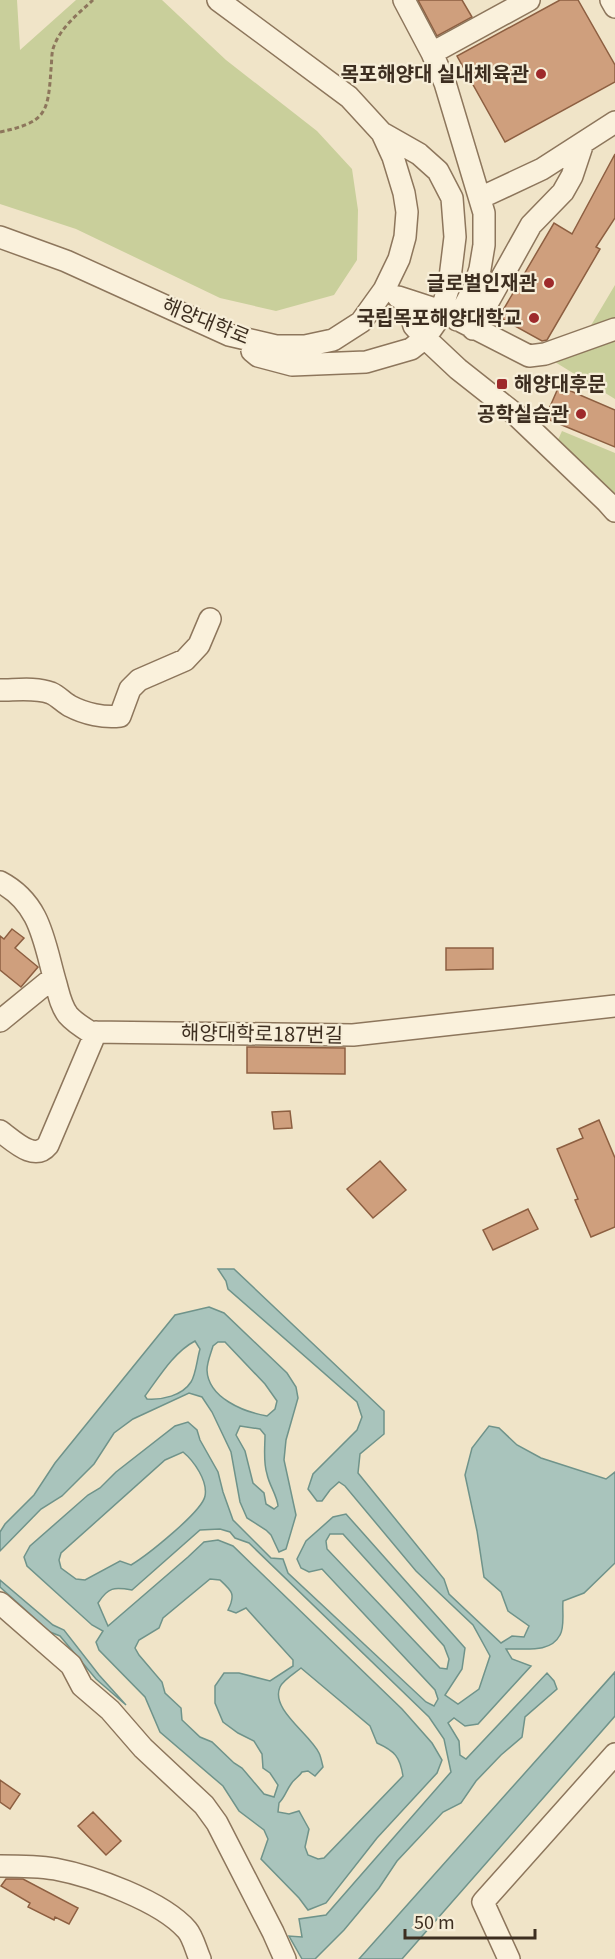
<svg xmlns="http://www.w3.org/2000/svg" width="615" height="1959" viewBox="0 0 615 1959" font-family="Georgia,'Noto Sans KR',serif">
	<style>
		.green { fill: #c9cf9b }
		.water { fill: #a9c4bc; stroke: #6f938a; stroke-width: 1.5; fill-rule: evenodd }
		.building { fill: #cf9f7d; stroke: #8d5f41; stroke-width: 1.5 }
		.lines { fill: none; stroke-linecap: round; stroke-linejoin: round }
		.minor-casing { stroke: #8d765c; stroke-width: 24 }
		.path { stroke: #8d765c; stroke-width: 3; stroke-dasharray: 4.5 3; stroke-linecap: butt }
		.minor { stroke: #faf1dc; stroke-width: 21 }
		.poi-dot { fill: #9e2a2b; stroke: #f7eed8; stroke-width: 2 }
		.labels { text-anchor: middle; stroke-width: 4.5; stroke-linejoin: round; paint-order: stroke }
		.poi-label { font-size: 20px; font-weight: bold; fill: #3d2e20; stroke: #f7eed8; text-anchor: end }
		.street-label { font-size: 20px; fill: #3d2e20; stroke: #f7eed8 }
	</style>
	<rect width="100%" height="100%" fill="#f0e4c8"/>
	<path class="green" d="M 0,0 L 17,0 L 20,50 L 76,0 L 162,0 L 226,60 L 317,131 L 352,169 L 358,210 L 357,260 L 334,295 L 276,311 L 220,298 L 76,229 L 0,204 Z
		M 615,285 L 615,319 L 590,327 Z
		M 615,337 L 615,399 L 555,362 L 584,346 Z
		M 562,431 L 615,453 L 615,499 L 557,442 Z"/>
	<path class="water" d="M 218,1269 L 234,1269 L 384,1411 L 384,1434 L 360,1454 L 358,1473 L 444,1579 L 449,1594 L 501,1643 L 512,1636 L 524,1637 L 529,1626 L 508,1611 L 501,1592 L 484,1577 L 477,1531 L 465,1475 L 472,1448 L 489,1426 L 499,1428 L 517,1445 L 541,1458 L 606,1479 L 615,1472 L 615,1563 L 584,1593 L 563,1601 C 562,1611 565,1627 560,1635 C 550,1654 524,1648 506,1649 L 512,1659 L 531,1666 L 478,1724 L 465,1726 L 454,1718 L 448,1723 L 459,1741 L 460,1755 L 466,1759 L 547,1673 L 554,1681 L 557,1689 L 525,1717 L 522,1737 L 501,1755 L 476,1781 L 461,1803 L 443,1812 L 397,1861 L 379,1888 L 344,1930 L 315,1959 L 302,1959 L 289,1936 L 302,1937 L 299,1919 L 326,1915 L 451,1772 L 444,1739 L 429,1717 L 249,1543 L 235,1538 L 230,1532 L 220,1529 L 200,1530 L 132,1590 C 114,1587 108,1587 98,1603 L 108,1626 L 188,1557 L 204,1542 L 218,1540 L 233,1546 L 402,1709 L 432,1743 L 442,1760 L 437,1773 L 377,1838 L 326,1903 L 308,1910 L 299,1898 L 261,1859 L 268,1839 L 264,1830 L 239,1811 L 223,1786 L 160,1732 L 145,1697 L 99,1650 L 96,1642 L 103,1631 L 92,1625 L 27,1566 L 24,1557 L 30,1546 L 88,1495 L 100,1488 L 116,1472 L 175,1426 L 188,1422 L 197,1430 L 200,1440 L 218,1472 L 223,1492 L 233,1520 L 271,1558 L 283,1559 L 288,1573 L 426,1702 L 434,1706 L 438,1699 L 435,1690 L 322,1569 L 309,1572 L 301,1568 L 297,1559 L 306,1541 L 333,1517 L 346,1514 L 465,1648 L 462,1669 L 445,1695 L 458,1704 L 479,1689 L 490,1656 L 473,1625 L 416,1571 L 345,1486 L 339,1482 L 330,1490 L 322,1501 L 317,1501 L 308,1489 L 313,1474 L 357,1430 L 362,1417 L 357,1402 L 228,1289 L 226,1281 ZM 183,1452 C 194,1461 208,1481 205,1496 C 202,1512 146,1556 131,1565 L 120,1561 L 85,1580 L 76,1579 L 61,1568 L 59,1560 L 61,1553 L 165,1460 ZM 330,1534 L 343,1534 L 444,1646 L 449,1659 L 447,1669 L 440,1668 L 327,1549 L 326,1541 ZM 210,1579 L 220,1580 C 232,1591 236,1594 228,1610 L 236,1613 L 246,1608 L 293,1660 L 293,1666 L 270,1681 L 239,1673 L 224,1673 L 215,1686 L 215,1703 L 223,1722 L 238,1733 L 254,1741 L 262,1754 L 263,1768 L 270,1773 L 278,1785 L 274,1797 L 264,1794 L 242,1768 L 234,1763 L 212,1742 L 200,1737 L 182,1720 L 181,1708 L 165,1693 L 162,1682 L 139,1655 L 135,1648 L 139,1640 L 159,1628 L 163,1618 ZM 301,1668 L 370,1726 L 377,1743 C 395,1751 400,1757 403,1776 L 324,1858 L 318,1859 L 308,1855 L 305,1847 L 309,1829 L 299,1811 L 289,1814 L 278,1812 L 279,1803 C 285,1797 286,1791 291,1784 C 294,1779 299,1777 302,1772 L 308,1771 L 315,1776 L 323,1767 C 322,1763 321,1757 319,1753 C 310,1734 270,1709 280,1687 C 283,1680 295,1673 301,1668 Z
		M 209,1307 L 224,1313 L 287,1373 L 296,1387 L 298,1398 L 286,1440 L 284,1460 L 296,1515 L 286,1549 L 279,1552 L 271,1535 L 266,1530 L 247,1518 L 240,1502 L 231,1452 L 212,1412 L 202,1397 L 189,1393 L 133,1419 L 114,1433 L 94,1464 L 62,1496 L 41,1509 L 0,1551 L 0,1532 L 5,1524 L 34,1495 L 55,1463 L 175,1315 ZM 195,1341 L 200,1349 C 197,1359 196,1374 191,1382 C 182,1396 162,1400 147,1399 L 145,1396 C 159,1377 174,1352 195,1341 ZM 218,1342 L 225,1342 L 265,1384 L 277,1401 L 275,1409 L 267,1416 C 244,1412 208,1398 207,1370 C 207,1362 211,1353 213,1346 ZM 240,1426 L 260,1429 L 265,1435 C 265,1447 263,1462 267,1474 C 269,1485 277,1495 278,1506 L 274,1509 L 266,1504 L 264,1493 L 253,1483 L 245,1451 L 236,1435 Z
		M 0,1580 L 53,1625 L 64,1630 L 99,1675 L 126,1705 L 96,1679 L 60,1636 L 50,1632 L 0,1587 Z
		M 615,1672 L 615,1716 L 402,1959 L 359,1959 Z"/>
	<path class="building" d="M 418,0 L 462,0 L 472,17 L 437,36 Z
		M 560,0 L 578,0 L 615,65 L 615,82 L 505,142 L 457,56 Z
		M 615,154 L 615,218 L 596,247 L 600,249 L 547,340 L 542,341 L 499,317 L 554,223 L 572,234 Z
		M 559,386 L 615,410 L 615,447 L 545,418 Z
		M 12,929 L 24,938 L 15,948 L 38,967 L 21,987 L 0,970 L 0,936 L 4,939 Z
		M 446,948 L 493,948 L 493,969 L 446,970 Z
		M 247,1047 L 345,1048 L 345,1074 L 247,1073 Z
		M 290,1111 L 292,1128 L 274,1129 L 272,1112 Z
		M 599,1120 L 615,1158 L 615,1227 L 591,1237 L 575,1200 L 578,1199 L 557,1149 L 583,1138 L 579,1129 Z
		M 380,1161 L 406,1190 L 373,1218 L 347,1189 Z
		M 528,1209 L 538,1229 L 493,1250 L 483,1230 Z
		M 0,1780 L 20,1794 L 10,1809 L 0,1802 Z
		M 93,1812 L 121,1841 L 106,1855 L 78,1826 Z
		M 6,1879 L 23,1879 L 78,1908 L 69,1924 L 55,1917 L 54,1920 L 28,1907 L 30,1903 L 1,1886 Z"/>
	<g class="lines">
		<defs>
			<path id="minor" d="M 404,0 L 432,53 L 445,83 L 484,213 L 484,245 L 480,269 L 474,288 L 457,320
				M 611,0 L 615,7
				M 432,53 L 529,0
				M 480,198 L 542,169 L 615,122
				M 0,237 L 66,261 L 229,335 L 276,346 L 305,346 L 333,340 L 361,322 L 384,290 L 399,259 L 405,237 L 407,212 L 404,193 L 393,157 L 382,133 L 349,97 L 218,0
				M 398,297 L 441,311 L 529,356 L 545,354 L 615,329
				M 406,300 L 414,326 L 425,338 L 458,369 L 515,414 L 607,502 L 615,511
				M 473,329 L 531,225 L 563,192 L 572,176 L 583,143
				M 252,351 L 258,356 L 292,365 L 366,362 L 411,349 L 425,338 L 439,318 L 449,286 L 455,237 L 452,198 L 438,171 L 419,154 L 382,133
				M 0,690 C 16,690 36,687 51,693 C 58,696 64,703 70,706 C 85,714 104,718 120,716 L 130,689 L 139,680 L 185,660 L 199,645 L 210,619
				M 0,882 C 42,904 44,944 56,984 C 59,995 61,1006 68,1015 C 74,1022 82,1027 90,1032 L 353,1035 L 615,1006
				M 0,1021 L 54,977
				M 0,1131 C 14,1141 34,1162 48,1145 L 96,1032
				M 0,1603 L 71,1665 L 82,1686 L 110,1710 L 143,1748 L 204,1805 L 217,1823 L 273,1932 L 285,1959
				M 0,1866 C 18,1866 37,1866 55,1869 C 92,1876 162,1901 187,1930 C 193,1937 196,1950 200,1959
				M 509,1959 L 483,1902 L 615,1754"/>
		</defs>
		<use href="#minor" class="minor-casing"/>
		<path class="path" d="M 0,132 C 46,122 48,114 51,69 C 52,62 51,53 54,46 C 61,27 78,14 93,0"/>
		<use href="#minor" class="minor"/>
	</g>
	<g class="poi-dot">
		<circle cx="541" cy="74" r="6"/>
		<circle cx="549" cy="283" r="6"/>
		<circle cx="534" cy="318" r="6"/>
		<rect x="496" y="378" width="12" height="12" rx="3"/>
		<circle cx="581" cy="414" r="6"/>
	</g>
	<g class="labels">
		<g class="poi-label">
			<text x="529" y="81">목포해양대 실내체육관</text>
			<text x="537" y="290">글로벌인재관</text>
			<text x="522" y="325">국립목포해양대학교</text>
			<text x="514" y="391" text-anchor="start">해양대후문</text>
			<text x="569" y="421">공학실습관</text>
		</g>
		<g class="street-label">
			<text transform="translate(206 321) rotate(22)" y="7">해양대학로</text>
			<text transform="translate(262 1034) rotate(1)" y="7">해양대학로187번길</text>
		</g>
	</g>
	<path d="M405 1929v9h130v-9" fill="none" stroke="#3d2e20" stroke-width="3"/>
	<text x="414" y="1929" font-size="18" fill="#3d2e20" stroke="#f7eed8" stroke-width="4.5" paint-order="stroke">50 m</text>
</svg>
